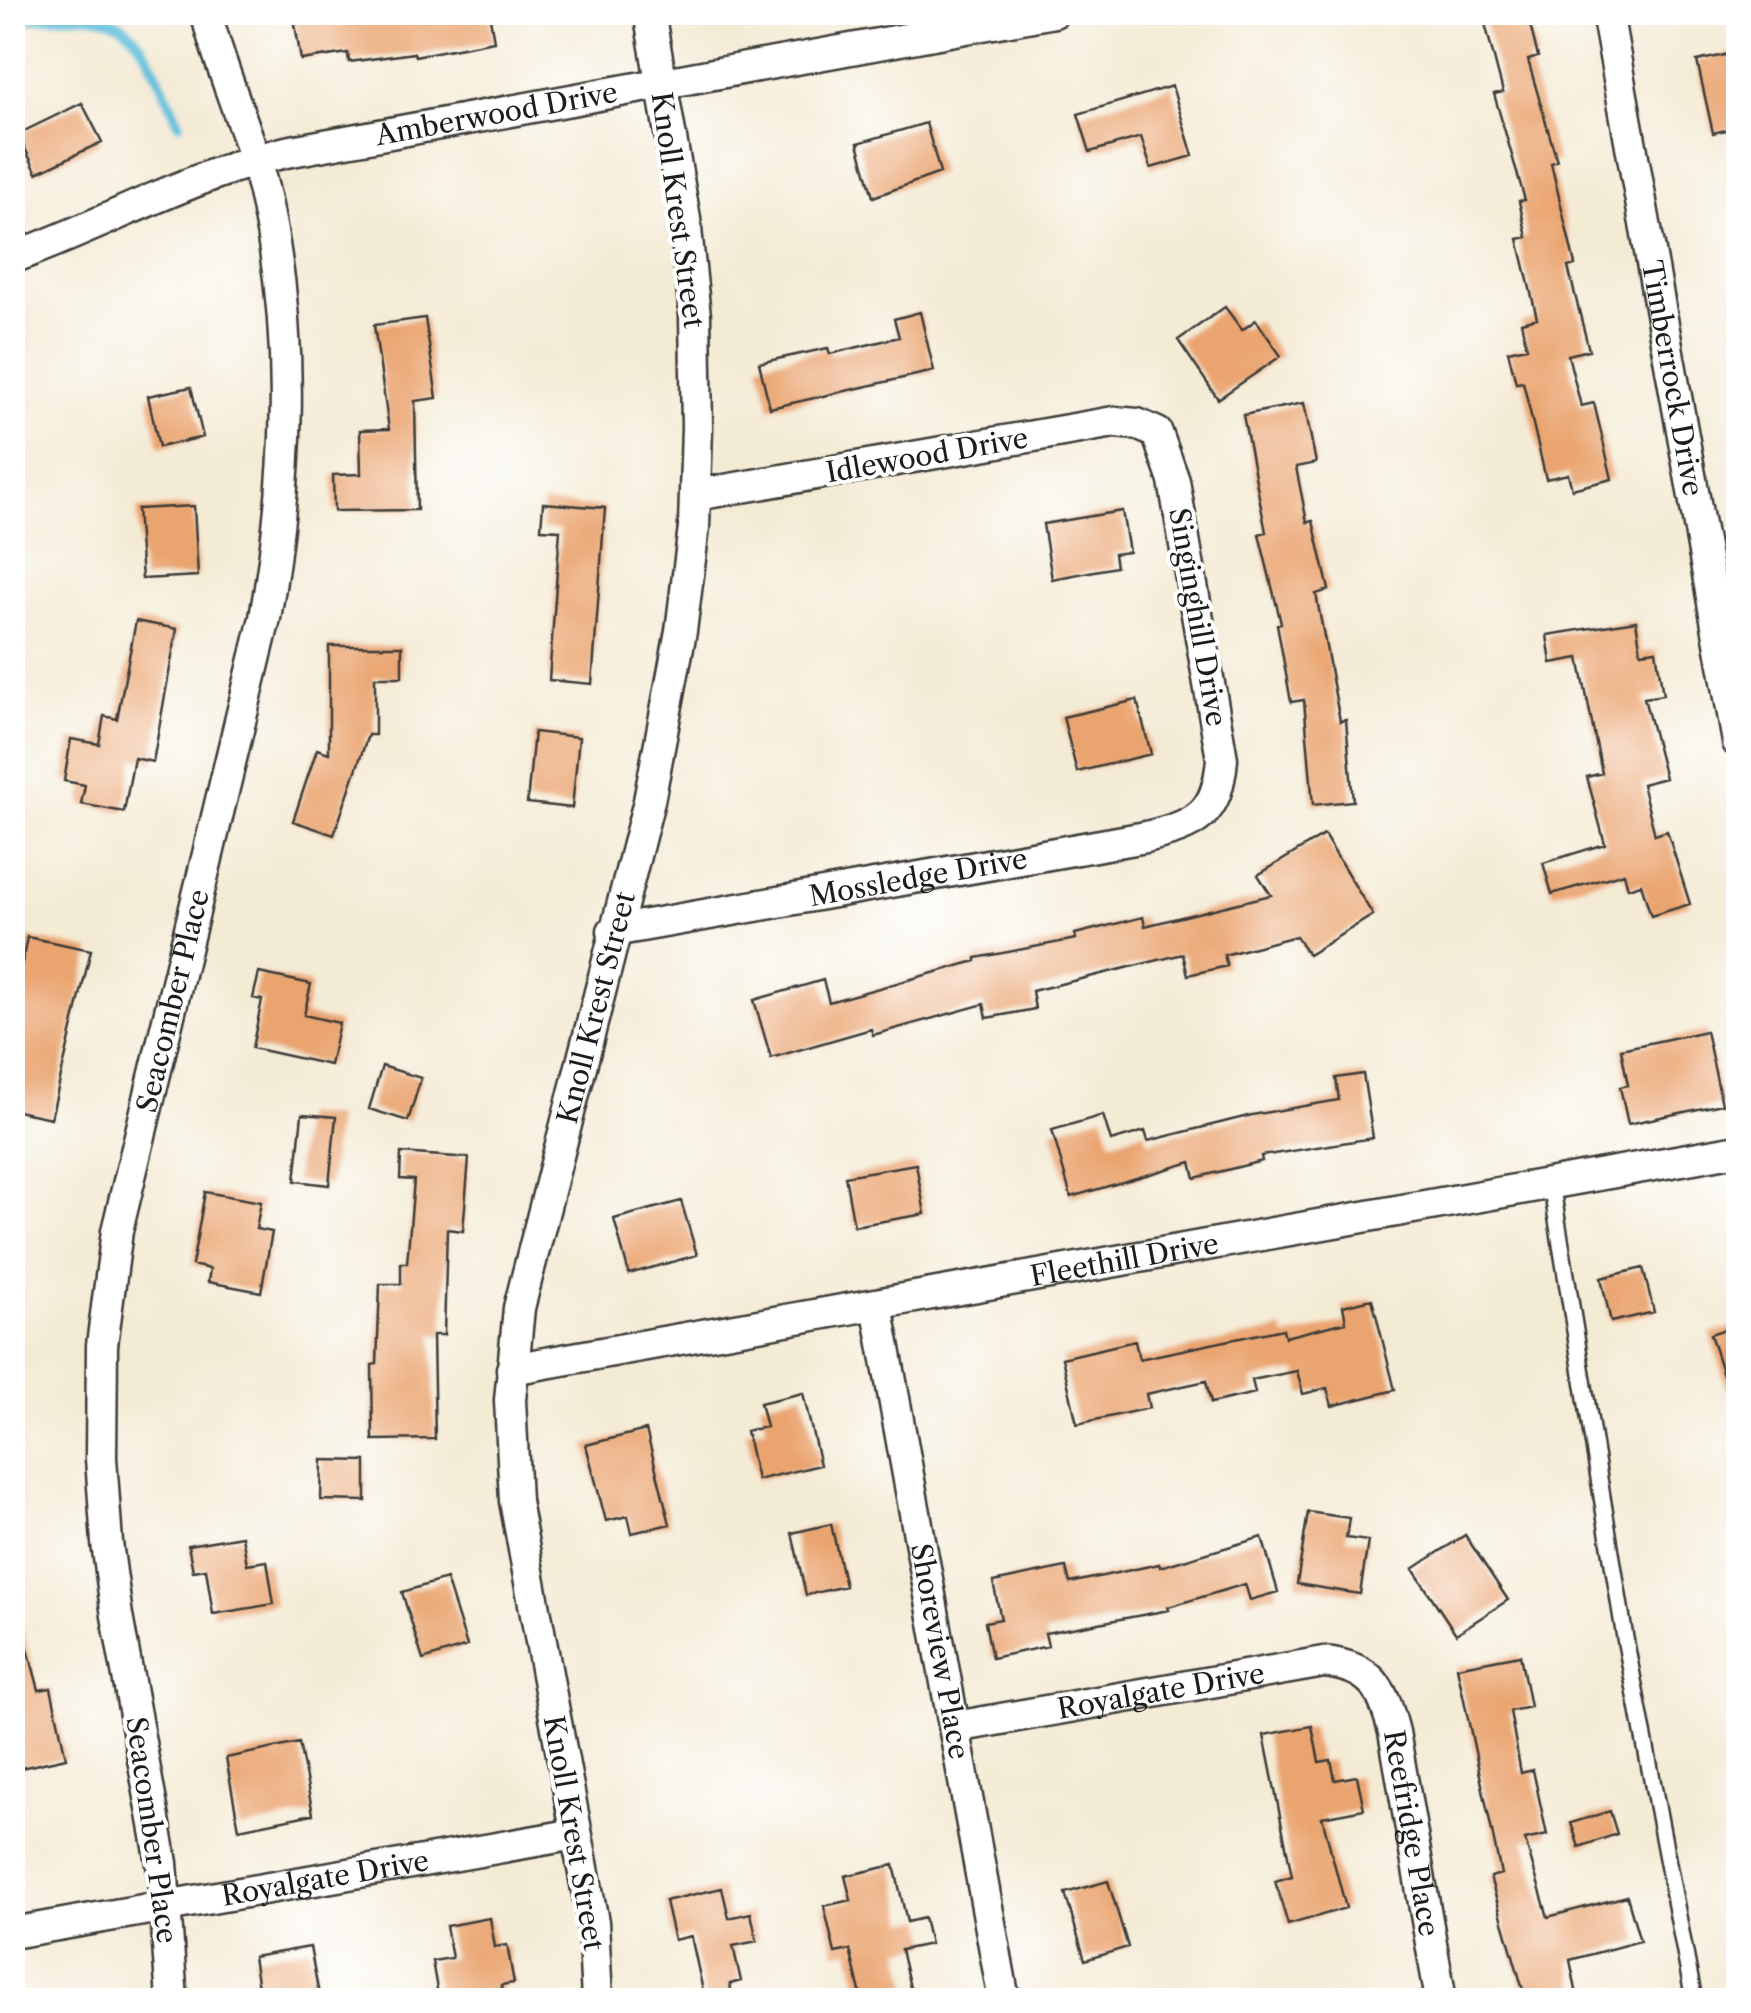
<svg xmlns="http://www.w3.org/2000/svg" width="1751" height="2013" viewBox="0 0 1751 2013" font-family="'Libre Caslon Text',serif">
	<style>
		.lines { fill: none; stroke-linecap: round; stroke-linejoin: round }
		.stream { stroke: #5ebfdc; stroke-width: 10 }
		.building { fill: #eaa46f }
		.service-casing { stroke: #3c3b38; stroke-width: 20 }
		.minor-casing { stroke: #3c3b38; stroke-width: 35 }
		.service { stroke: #fff; stroke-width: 15 }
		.minor { stroke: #fff; stroke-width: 30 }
		.labels { text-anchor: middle; stroke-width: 8; stroke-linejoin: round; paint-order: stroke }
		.street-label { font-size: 28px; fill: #1c1c1c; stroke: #fff }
	</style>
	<rect width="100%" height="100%" fill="#fff"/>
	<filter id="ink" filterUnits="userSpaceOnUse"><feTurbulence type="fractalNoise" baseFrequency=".01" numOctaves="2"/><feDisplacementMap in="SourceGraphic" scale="20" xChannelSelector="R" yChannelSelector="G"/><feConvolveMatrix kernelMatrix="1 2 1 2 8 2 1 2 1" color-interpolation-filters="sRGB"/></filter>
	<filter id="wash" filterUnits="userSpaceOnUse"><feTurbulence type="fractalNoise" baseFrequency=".0048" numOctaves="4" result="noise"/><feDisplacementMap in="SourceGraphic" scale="40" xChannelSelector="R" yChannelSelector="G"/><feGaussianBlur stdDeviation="2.25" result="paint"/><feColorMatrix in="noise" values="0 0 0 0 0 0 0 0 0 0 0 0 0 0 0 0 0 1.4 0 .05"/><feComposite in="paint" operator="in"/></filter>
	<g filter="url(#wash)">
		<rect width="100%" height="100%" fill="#f4ebd5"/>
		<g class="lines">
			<path class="stream" d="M 12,21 C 132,5 132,17 179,123"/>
		</g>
		<g id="blocks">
			<path class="building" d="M 293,12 L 489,12 L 494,41 L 415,56 L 414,53 L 349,62 L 348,53 L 301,60 Z
				M 1482,12 L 1527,12 L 1538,57 L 1528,60 L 1557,161 L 1551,163 L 1575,265 L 1568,267 L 1589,350 L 1568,355 L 1581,406 L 1594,403 L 1612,479 L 1572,489 L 1568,474 L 1546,479 L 1523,382 L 1516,383 L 1508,351 L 1527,347 L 1521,322 L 1537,318 L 1518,239 L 1527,237 L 1519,201 L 1525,200 L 1494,94 L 1503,92 Z
				M 1738,52 L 1738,127 L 1713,133 L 1697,61 Z
				M 1172,86 L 1193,156 L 1151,168 L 1141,137 L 1090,152 L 1078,114 Z
				M 82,103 L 102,142 L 37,173 L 18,134 Z
				M 926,123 L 940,173 L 873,197 L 858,143 Z
				M 1225,307 L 1242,330 L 1256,320 L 1281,356 L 1218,399 L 1178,340 Z
				M 920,312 L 934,371 L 770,408 L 759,363 L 828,348 L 830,354 L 899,337 L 894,319 Z
				M 425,318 L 437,398 L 415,401 L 417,510 L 334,511 L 333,475 L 361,474 L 360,430 L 389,429 L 374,325 Z
				M 191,387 L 203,437 L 159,447 L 148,396 Z
				M 1304,403 L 1316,463 L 1296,467 L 1307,522 L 1313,521 L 1329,590 L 1316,594 L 1340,721 L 1346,720 L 1353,801 L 1313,805 L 1304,700 L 1291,702 L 1277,624 L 1281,623 L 1259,534 L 1266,532 L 1243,415 Z
				M 543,503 L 605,508 L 592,684 L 549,680 L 560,530 L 541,529 Z
				M 194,506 L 198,576 L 142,579 L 137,509 Z
				M 1122,511 L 1129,552 L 1114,554 L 1116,567 L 1052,579 L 1043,524 Z
				M 136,621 L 177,629 L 153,762 L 134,758 L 124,812 L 81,804 L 85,785 L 64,781 L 71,739 L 99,744 L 104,716 L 117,719 Z
				M 1636,621 L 1641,652 L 1656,650 L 1663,695 L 1644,698 L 1665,778 L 1642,784 L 1655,835 L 1667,831 L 1690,904 L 1651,916 L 1641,884 L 1628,888 L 1624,873 L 1552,894 L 1543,863 L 1605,844 L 1587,777 L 1602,773 L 1579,658 L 1551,663 L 1547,635 Z
				M 329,646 L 402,646 L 402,677 L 375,677 L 375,735 L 368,735 L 334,835 L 293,821 L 317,749 L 329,753 Z
				M 1137,700 L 1151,754 L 1077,772 L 1063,717 Z
				M 534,732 L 579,737 L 572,808 L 527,803 Z
				M 1324,835 L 1373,915 L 1308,955 L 1296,936 L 1224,955 L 1227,966 L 1188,975 L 1183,954 L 1032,991 L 1035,1009 L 987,1018 L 984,1004 L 873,1035 L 871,1029 L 771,1058 L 754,1000 L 823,980 L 829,1002 L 976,961 L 976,958 L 1076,939 L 1075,934 L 1143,917 L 1145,926 L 1271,895 L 1258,875 Z
				M 27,937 L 91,950 L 51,1118 L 12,1110 L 12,1071 L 25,1011 L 13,1009 Z
				M 259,973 L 311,984 L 304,1015 L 339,1023 L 330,1065 L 252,1048 L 262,1000 L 253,998 Z
				M 1706,1031 L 1722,1104 L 1628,1124 L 1620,1087 L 1628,1085 L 1621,1049 Z
				M 382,1066 L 421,1078 L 408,1121 L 369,1109 Z
				M 1363,1074 L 1373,1138 L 1261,1156 L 1262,1161 L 1195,1178 L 1191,1162 L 1071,1197 L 1052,1130 L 1103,1115 L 1111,1141 L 1145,1131 L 1148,1141 L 1252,1115 L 1339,1100 L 1336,1078 Z
				M 302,1114 L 336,1117 L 329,1185 L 295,1181 Z
				M 401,1153 L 469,1158 L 463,1231 L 447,1229 L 444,1335 L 433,1335 L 435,1439 L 373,1440 L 372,1365 L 377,1364 L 380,1284 L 401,1284 L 401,1263 L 407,1263 L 414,1180 L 400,1179 Z
				M 916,1164 L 925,1214 L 854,1226 L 845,1176 Z
				M 205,1192 L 261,1202 L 256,1229 L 272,1232 L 261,1292 L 208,1282 L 210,1269 L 192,1265 Z
				M 681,1201 L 697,1255 L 629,1274 L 614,1219 Z
				M 1643,1268 L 1654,1312 L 1611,1322 L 1601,1278 Z
				M 1372,1299 L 1395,1390 L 1332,1406 L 1327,1388 L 1303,1394 L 1297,1371 L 1252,1380 L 1255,1393 L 1211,1403 L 1206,1381 L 1146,1394 L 1149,1408 L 1077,1424 L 1062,1358 L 1135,1341 L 1139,1359 L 1283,1329 L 1285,1337 L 1346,1322 L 1343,1306 Z
				M 1738,1325 L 1738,1406 L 1733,1406 L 1710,1334 Z
				M 803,1393 L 820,1465 L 757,1480 L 746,1431 L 766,1427 L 760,1403 Z
				M 646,1430 L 670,1524 L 632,1533 L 628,1516 L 606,1521 L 586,1445 Z
				M 322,1460 L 366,1461 L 366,1501 L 321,1500 Z
				M 1308,1512 L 1349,1518 L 1346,1538 L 1368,1541 L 1360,1594 L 1297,1584 Z
				M 831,1524 L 845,1586 L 806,1595 L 792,1533 Z
				M 1465,1535 L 1508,1600 L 1456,1634 L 1413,1569 Z
				M 242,1536 L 247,1564 L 267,1561 L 274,1604 L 213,1614 L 206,1569 L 193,1571 L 188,1545 Z
				M 1262,1537 L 1278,1592 L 1250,1600 L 1245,1584 L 1168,1607 L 1169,1610 L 1045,1633 L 1048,1646 L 992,1658 L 985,1622 L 1001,1619 L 993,1582 L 1066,1567 L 1070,1583 L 1159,1564 L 1160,1567 Z
				M 446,1579 L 467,1646 L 423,1660 L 402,1592 Z
				M 21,1623 L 39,1690 L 51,1688 L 66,1758 L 12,1770 L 12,1624 Z
				M 1520,1655 L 1530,1707 L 1510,1711 L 1521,1773 L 1533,1770 L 1547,1835 L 1525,1840 L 1548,1917 L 1627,1896 L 1640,1941 L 1570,1960 L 1578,2000 L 1526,2000 L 1490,1877 L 1501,1874 L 1457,1667 Z
				M 1312,1726 L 1319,1762 L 1331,1760 L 1335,1780 L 1357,1776 L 1364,1809 L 1322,1817 L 1346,1908 L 1288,1925 L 1275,1881 L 1292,1876 L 1264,1735 Z
				M 299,1743 L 313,1814 L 239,1829 L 226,1758 Z
				M 1610,1811 L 1617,1834 L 1579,1847 L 1571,1823 Z
				M 894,1865 L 907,1922 L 924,1918 L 930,1944 L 901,1950 L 913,2000 L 862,2000 L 850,1950 L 835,1953 L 824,1906 L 851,1900 L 845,1876 Z
				M 1108,1881 L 1128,1947 L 1085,1960 L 1065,1893 Z
				M 722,1888 L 729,1918 L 751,1913 L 757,1941 L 733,1946 L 741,1981 L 730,1984 L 733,2000 L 705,2000 L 691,1936 L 674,1940 L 665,1901 Z
				M 490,1918 L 495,1947 L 507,1945 L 514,1983 L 501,1985 L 504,2000 L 439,2000 L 432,1961 L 452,1958 L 446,1926 Z
				M 310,1947 L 320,2000 L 260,2000 L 253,1957 Z"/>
		</g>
	</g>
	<g filter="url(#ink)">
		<use href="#blocks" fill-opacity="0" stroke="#3c3b38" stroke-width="2.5"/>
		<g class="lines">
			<defs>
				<path id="service" d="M 1551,1183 L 1625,1638 L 1694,2000"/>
				<g id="minor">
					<path id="s1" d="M 1607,12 L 1738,742"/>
					<path id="s2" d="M 12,258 C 105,224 191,175 286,152 L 1054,12"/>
					<path id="s3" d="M 613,931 L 1146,837 C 1198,824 1217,815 1222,759 L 1174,481 L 1157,433 L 1137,424 L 1114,422 L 696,495"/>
					<path id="s4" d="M 877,1305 L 1004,2000"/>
					<path id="s5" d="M 512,1369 L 1738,1150"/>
					<path id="s6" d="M 956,1727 L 1324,1662 C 1373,1667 1383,1689 1394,1732 L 1441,2000"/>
					<path id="s7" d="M 12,1933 L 576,1834"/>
					<path id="s8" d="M 172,2000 L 162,1863 L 117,1616 L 107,1543 L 101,1458 L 102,1345 L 117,1231 L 265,618 C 289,479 296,340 266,201 C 252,137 222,77 206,12"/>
					<path id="s9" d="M 597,2000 L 593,1922 L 515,1501 L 510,1400 L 519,1308 L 649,801 L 681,631 L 694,527 L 697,427 L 695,316 L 685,219 L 649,12"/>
				</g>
			</defs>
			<use href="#service" class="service-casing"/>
			<use href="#minor" class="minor-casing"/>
			<use href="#service" class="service"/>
			<use href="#minor" class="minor"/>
		</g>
	</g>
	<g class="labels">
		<g class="street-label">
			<text dy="10" stroke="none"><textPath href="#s2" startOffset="508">Amberwood Drive</textPath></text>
			<text transform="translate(678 210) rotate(82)" y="10">Knoll Krest Street</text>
			<text dy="10" stroke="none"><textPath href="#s1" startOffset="372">Timberrock Drive</textPath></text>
			<text transform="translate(927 455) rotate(-10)" y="10">Idlewood Drive</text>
			<text transform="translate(1198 617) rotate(80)" y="10">Singinghill Drive</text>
			<text dy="10" stroke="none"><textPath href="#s3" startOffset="310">Mossledge Drive</textPath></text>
			<text dy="10" stroke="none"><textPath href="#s8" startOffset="1012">Seacomber Place</textPath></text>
			<text dy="10" stroke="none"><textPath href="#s9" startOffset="1010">Knoll Krest Street</textPath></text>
			<text dy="10" stroke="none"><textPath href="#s5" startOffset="622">Fleethill Drive</textPath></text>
			<text dy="10" stroke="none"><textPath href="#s4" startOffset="352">Shoreview Place</textPath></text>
			<text dy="10" stroke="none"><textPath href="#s6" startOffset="208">Royalgate Drive</textPath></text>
			<text transform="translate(152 1830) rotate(82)" y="10">Seacomber Place</text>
			<text dy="10" stroke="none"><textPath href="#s6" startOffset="585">Reefridge Place</textPath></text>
			<text transform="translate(574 1833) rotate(80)" y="10">Knoll Krest Street</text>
			<text dy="10" stroke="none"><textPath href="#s7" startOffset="318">Royalgate Drive</textPath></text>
		</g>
	</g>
	<rect width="1751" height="2013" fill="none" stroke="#fff" stroke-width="50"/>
</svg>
